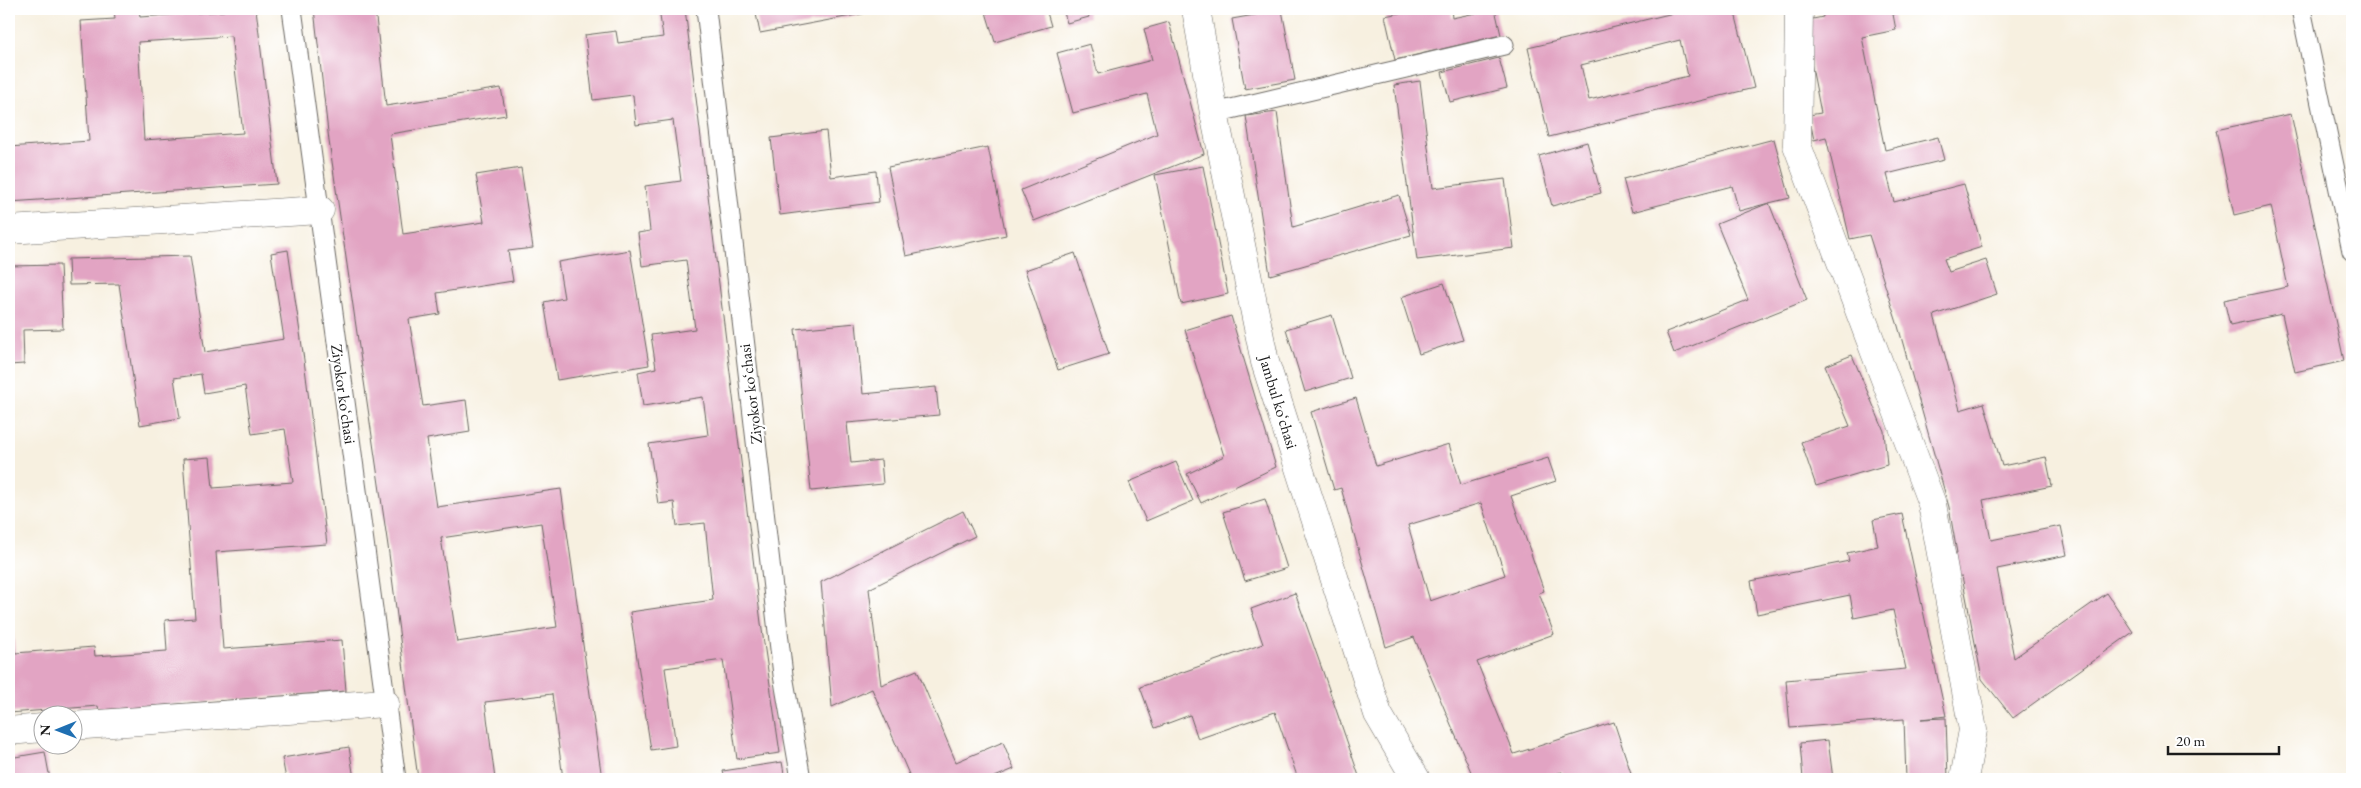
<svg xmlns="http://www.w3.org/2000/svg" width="2361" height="788" viewBox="0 0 2361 788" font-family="'EB Garamond',serif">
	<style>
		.building { fill: #e2a4c3; fill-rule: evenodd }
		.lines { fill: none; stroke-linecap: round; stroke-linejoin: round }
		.service-casing { stroke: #696661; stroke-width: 21 }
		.minor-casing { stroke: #696661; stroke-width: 29 }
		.tertiary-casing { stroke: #696661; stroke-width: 29 }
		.service { stroke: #fff; stroke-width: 19 }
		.minor { stroke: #fff; stroke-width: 28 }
		.tertiary { stroke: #fff; stroke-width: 28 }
		.labels { text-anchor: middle; stroke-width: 4.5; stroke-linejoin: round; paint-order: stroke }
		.street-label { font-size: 16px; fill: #1c1c1c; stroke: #fff }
	</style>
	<rect width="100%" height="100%" fill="#fff"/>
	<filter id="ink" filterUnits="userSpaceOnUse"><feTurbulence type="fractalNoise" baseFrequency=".02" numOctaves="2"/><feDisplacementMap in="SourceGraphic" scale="10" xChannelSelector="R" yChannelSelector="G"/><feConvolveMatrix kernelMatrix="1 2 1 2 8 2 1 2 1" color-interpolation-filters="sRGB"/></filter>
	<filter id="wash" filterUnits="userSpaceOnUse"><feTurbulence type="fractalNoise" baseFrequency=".0096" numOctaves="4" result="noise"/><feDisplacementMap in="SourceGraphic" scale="20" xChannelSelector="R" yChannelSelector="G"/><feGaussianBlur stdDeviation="1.12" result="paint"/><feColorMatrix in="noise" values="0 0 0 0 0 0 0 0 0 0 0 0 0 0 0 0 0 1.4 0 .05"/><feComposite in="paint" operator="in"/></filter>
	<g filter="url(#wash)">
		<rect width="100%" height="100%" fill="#f7f0e0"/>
		<g id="blocks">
			<path class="building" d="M 114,9 L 139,9 L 140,17 L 224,11 L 223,9 L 256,9 L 277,184 L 9,202 L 9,147 L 89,141 L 81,21 L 115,19 ZM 231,36 L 243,133 L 144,140 L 138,42 Z
				M 314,9 L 375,9 L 386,106 L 501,88 L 506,115 L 390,134 L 403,234 L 484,222 L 476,175 L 521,168 L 533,248 L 508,251 L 513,281 L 437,293 L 440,314 L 409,319 L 423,406 L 466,400 L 470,432 L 427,439 L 437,507 L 561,489 L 602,779 L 563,779 L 552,694 L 485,702 L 495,779 L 418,779 L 388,546 L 329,141 ZM 541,523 L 557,627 L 457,642 L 441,538 Z
				M 659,9 L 685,9 L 761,623 L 780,753 L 737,759 L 723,660 L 665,668 L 676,746 L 651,750 L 630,612 L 713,600 L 705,523 L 677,526 L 674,502 L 658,504 L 649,444 L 708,435 L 703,397 L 643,406 L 638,372 L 656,368 L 651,335 L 695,329 L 686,260 L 642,266 L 638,233 L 650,231 L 645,186 L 681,181 L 673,120 L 636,125 L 633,95 L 593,100 L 585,35 L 616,31 L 618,43 L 663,37 Z
				M 755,9 L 866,9 L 867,13 L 760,33 Z
				M 985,9 L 1046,9 L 1051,26 L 995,42 Z
				M 1063,9 L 1087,9 L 1089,17 L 1067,23 Z
				M 1418,9 L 1451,9 L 1452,18 L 1495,9 L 1501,35 L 1395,60 L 1385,16 Z
				M 1690,9 L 1734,9 L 1754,88 L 1549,137 L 1528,48 ZM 1680,40 L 1688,76 L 1589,100 L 1581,65 Z
				M 1822,9 L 1892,9 L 1896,30 L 1862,37 L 1885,150 L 1938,137 L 1944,160 L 1887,174 L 1894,202 L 1964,184 L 1982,247 L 1944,259 L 1949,272 L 1986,260 L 1997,294 L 1934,315 L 1960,410 L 1984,403 L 2002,466 L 2046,457 L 2052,486 L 1983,500 L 1991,540 L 2061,526 L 2067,555 L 1997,569 L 2014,658 L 2107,593 L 2133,632 L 2013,718 L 1982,679 L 1962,576 L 1955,577 L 1951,554 L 1957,553 L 1949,507 L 1898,326 L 1869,235 L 1850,239 L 1826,137 L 1814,140 L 1809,115 L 1821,113 L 1803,21 L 1823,17 Z
				M 1282,10 L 1295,80 L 1245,89 L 1232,19 Z
				M 1169,22 L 1204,154 L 1034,221 L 1021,190 L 1157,134 L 1147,94 L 1073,113 L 1057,53 L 1090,44 L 1098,74 L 1152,60 L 1144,29 Z
				M 1499,58 L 1507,88 L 1450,102 L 1442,72 Z
				M 1420,81 L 1433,188 L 1505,179 L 1514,248 L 1417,260 L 1394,85 Z
				M 1277,112 L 1293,227 L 1399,195 L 1411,235 L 1270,275 L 1246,116 Z
				M 2291,114 L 2344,361 L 2295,372 L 2282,314 L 2230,325 L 2224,300 L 2288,287 L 2271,206 L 2234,215 L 2216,130 Z
				M 826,131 L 831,177 L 876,171 L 879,202 L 780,215 L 771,138 Z
				M 1774,139 L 1790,198 L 1769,203 L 1807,300 L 1674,353 L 1666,332 L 1748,300 L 1717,224 L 1769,203 L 1739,211 L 1732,186 L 1632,212 L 1623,179 Z
				M 1587,142 L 1601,193 L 1552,206 L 1539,156 Z
				M 988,147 L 1006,235 L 906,256 L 888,167 Z
				M 1203,166 L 1228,294 L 1181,304 L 1155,175 Z
				M 288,250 L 304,360 L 327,544 L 216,552 L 223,649 L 342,640 L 346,691 L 99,710 L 98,706 L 9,713 L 9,619 L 12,619 L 15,653 L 94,647 L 95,656 L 167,651 L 165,620 L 195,618 L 183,459 L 210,457 L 213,488 L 293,482 L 285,429 L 252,434 L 245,386 L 204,393 L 201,374 L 174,378 L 180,418 L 140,425 L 119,284 L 69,285 L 68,259 L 190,256 L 205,352 L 284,339 L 271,253 Z
				M 630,250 L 649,365 L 557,380 L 544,302 L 564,298 L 558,262 Z
				M 1075,253 L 1109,354 L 1058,370 L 1025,270 Z
				M 60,265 L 63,329 L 23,330 L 24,364 L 9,365 L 9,266 Z
				M 1444,283 L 1463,340 L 1419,354 L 1401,297 Z
				M 1332,315 L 1351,378 L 1305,392 L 1286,329 Z
				M 1231,316 L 1276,467 L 1201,503 L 1187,474 L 1224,456 L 1185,330 Z
				M 856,323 L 863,394 L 936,387 L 939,415 L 847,423 L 851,463 L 881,460 L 883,484 L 811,491 L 795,329 Z
				M 1852,355 L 1884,431 L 1887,465 L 1816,486 L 1801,442 L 1850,426 L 1825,366 Z
				M 1356,398 L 1376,466 L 1449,444 L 1461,485 L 1548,458 L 1556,481 L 1511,496 L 1544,591 L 1539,593 L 1554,634 L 1477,662 L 1514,754 L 1614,722 L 1633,779 L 1564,779 L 1562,772 L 1539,779 L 1474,779 L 1414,637 L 1386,647 L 1341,488 L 1334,490 L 1311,412 ZM 1481,503 L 1505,575 L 1430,601 L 1408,525 Z
				M 1176,462 L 1193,501 L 1146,521 L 1129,482 Z
				M 1265,499 L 1287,568 L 1245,581 L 1223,512 Z
				M 963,511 L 975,536 L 869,589 L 881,685 L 917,670 L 956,762 L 1003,742 L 1014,769 L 990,779 L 911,779 L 872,689 L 832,707 L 821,582 Z
				M 1902,514 L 1946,716 L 1921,719 L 1946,718 L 1948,779 L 1906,779 L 1904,719 L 1790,728 L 1786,680 L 1906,669 L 1893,610 L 1854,618 L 1850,595 L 1757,614 L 1751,581 L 1849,561 L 1847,553 L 1878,546 L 1873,520 Z
				M 1295,593 L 1322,669 L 1360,779 L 1298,779 L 1275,712 L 1198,739 L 1190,715 L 1155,728 L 1140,687 L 1263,644 L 1251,609 Z
				M 1828,740 L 1833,779 L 1803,779 L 1800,743 Z
				M 349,747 L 354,779 L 286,779 L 282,758 Z
				M 45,752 L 50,779 L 9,779 L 9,758 Z
				M 782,762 L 785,779 L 725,779 L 723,771 Z"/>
		</g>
	</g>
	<g filter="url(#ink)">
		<use href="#blocks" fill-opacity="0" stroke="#696661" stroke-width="1"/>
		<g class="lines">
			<defs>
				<path id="service" d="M 292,9 L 396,779
					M 706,9 L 783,675 L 801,779
					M 2301,9 L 2352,251
					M 1214,113 L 1504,45"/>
				<path id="minor" d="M 1799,9 L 1797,145 L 1932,504 L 1973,730 L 1964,779
					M 9,230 L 320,210
					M 72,726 L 385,703
					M 9,731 L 42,728"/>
				<path id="tertiary" d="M 1196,9 L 1214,113 L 1265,362 L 1378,714 L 1416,779"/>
			</defs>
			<use href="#service" class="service-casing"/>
			<use href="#minor" class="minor-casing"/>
			<use href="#tertiary" class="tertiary-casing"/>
			<use href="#service" class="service"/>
			<use href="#minor" class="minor"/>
			<use href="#tertiary" class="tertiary"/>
		</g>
	</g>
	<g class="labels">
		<g class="street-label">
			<text transform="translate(344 394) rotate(82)" y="6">Ziyokor koʻchasi</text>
			<text transform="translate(750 394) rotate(-97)" y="6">Ziyokor koʻchasi</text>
			<text transform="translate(1279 402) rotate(73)" y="6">Jambul koʻchasi</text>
		</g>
	</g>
	<rect width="2361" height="788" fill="none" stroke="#fff" stroke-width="30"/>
	<g transform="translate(58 730) rotate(269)"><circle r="24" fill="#ffffff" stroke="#a4a4a4"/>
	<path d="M0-4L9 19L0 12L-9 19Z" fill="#1f6fb2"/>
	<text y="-8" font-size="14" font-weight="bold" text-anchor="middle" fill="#1c1c1c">N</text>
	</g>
	<path d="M2168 746v8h111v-8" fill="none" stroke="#1c1c1c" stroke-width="2.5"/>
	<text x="2176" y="746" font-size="15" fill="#1c1c1c" stroke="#ffffff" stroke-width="4" paint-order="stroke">20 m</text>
</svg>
